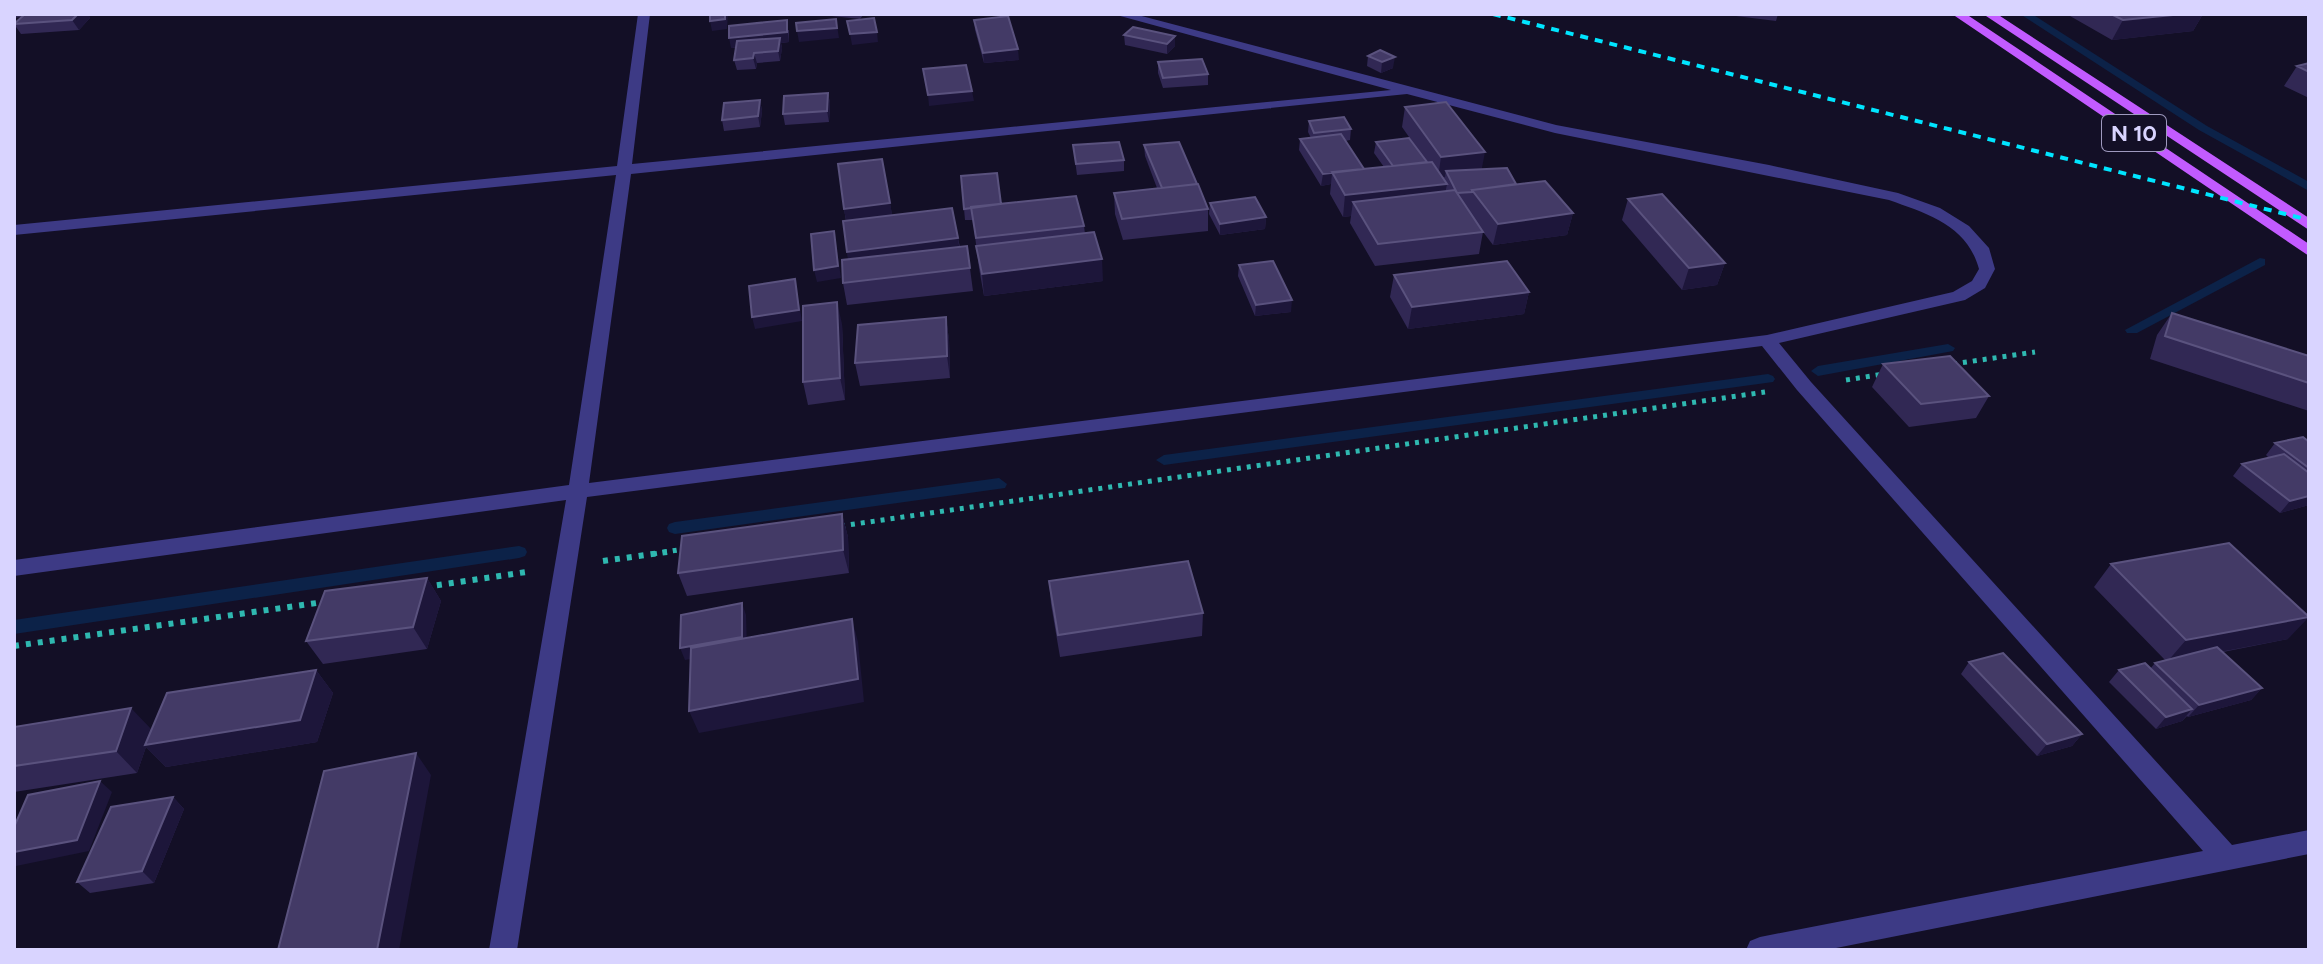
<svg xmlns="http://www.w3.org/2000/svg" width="2323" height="964" viewBox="0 0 2323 964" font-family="Figtree,sans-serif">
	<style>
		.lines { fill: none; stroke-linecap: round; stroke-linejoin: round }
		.stream { fill: #0c2248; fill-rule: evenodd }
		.path-far1 { stroke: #2fb8b0; stroke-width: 5; stroke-dasharray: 4 6; stroke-linecap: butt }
		.path { stroke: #2fb8b0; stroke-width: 6; stroke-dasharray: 5 7; stroke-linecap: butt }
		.minor { fill: #3d3a85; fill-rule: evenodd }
		.major { fill: #c25bff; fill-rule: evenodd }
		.rail { stroke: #00e5ff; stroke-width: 4; stroke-dasharray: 8 7; stroke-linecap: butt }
		.wall { fill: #312854 }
		.shaded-wall { fill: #1d163a }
		.building { fill: #433a66; stroke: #5a527e; stroke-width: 2 }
		.labels { text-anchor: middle; stroke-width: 7; stroke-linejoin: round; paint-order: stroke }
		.shield { fill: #130f26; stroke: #9e99be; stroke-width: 2 }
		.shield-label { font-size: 22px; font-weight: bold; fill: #d9d4ff }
	</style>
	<rect width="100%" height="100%" fill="#130f26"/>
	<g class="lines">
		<path class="stream" d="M 2020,14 L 2032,14 L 2207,126 L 2309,182 L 2309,191 L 2199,130 Z
			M 2260,258 L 2265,259 L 2265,265 L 2137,333 L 2127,333 L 2125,330 Z
			M 1948,344 L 1955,348 L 1953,351 L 1818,376 L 1811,371 L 1818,366 Z
			M 1768,374 L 1773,376 L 1775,379 L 1773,382 L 1164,465 L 1156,460 L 1164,455 Z
			M 999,478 L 1007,484 L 1005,488 L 675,534 L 669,532 L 667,528 L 669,524 L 675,522 Z
			M 519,546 L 525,548 L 527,552 L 525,556 L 519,558 L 14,634 L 14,620 Z"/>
		<path class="path-far1" d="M 1953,364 L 2035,352
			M 1846,380 L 1884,374
			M 841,526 L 1765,392
			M 653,554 L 684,549"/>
		<path class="path" d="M 603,561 L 667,552
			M 425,587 L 526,572
			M 14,646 L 324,602"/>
		<path class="minor" d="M 638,14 L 650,14 L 632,164 L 1391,90 L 1113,14 L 1134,14 L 1556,125 L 1769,165 L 1898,193 L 1940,208 L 1969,226 L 1989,248 L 1995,269 L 1985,288 L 1965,300 L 1779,343 L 1811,382 L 2232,845 L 2309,830 L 2309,854 L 1826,950 L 1746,950 L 1750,941 L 1760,937 L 2203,851 L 1797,390 L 1762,346 L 587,497 L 517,950 L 489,950 L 566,500 L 14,576 L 14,560 L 569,485 L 616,175 L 14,235 L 14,225 L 617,166 ZM 1407,94 L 1555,133 L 1889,200 C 1928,214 1967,225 1979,269 L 1972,281 L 1953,292 L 1767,335 L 589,483 L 631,174 Z"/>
		<path class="major" d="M 1952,14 L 1966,14 L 2309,244 L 2309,256 Z
			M 1983,14 L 1997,14 L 2309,218 L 2309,230 Z"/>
		<path class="rail" d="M 1493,14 L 2309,220"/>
	</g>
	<path class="wall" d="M 14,14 L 88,14 L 90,18 L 79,30 L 21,34 L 14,24 L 21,17 L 14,18 Z
		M 813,14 L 864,14 L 860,19 Z
		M 1737,14 L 1778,14 L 1776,21 L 1736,16 Z
		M 2071,14 L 2203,14 L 2193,31 L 2112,40 L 2070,16 Z
		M 974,20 L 1019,60 L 984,63 L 975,30 Z
		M 789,30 L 789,42 L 781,43 L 782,48 L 780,61 L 757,63 L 756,69 L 737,70 L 734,60 L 736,48 L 731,48 Z
		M 1124,35 L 1175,36 L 1175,46 L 1167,54 L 1125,45 Z
		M 1368,56 L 1393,68 L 1381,73 L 1367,66 Z
		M 1158,62 L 1208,74 L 1208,85 L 1163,88 L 1158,73 Z
		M 2309,63 L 2309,98 L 2284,86 L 2297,66 Z
		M 828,93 L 830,103 L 829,122 L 785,125 L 783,114 Z
		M 760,100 L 762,111 L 760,127 L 724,131 L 722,120 Z
		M 1405,107 L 1482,169 L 1516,184 L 1573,213 L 1567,235 L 1493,245 L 1480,228 L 1483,232 L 1479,254 L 1375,266 L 1350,223 L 1351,216 L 1343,217 L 1330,194 L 1331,184 L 1321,186 L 1299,150 L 1300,139 L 1311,138 L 1308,132 L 1309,121 L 1351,129 L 1350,140 L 1345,141 L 1364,169 L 1384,167 L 1374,153 L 1376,142 L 1416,147 L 1402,127 Z
		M 1073,145 L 1124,160 L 1124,171 L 1077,175 Z
		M 1144,145 L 1208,209 L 1208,231 L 1123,240 L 1115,214 L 1114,193 L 1157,188 L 1145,156 Z
		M 882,159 L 892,215 L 958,238 L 960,247 L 967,246 L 973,291 L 847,305 L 843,283 L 848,260 L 846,221 L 844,209 Z
		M 1628,199 L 1725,263 L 1717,285 L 1682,290 L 1622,220 Z
		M 1210,203 L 1266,217 L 1265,229 L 1220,235 L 1209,214 Z
		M 1001,204 L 1084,226 L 1085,234 L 1103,281 L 984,296 L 979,268 L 973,220 L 965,220 L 964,209 Z
		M 1239,265 L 1291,312 L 1255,316 L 1238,276 Z
		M 1394,275 L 1529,292 L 1524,314 L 1408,329 L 1390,297 Z
		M 2172,313 L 2309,356 L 2309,411 L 2150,359 L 2157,335 Z
		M 946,317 L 949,340 L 950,378 L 860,386 L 855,363 Z
		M 842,324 L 845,400 L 808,405 L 803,382 Z
		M 1883,364 L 1989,396 L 1976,418 L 1909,427 L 1872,387 Z
		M 2309,442 L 2309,505 L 2280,513 L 2233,476 L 2242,464 L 2269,458 L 2266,455 L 2275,443 Z
		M 842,514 L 848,537 L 849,573 L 687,596 L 678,573 Z
		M 2111,564 L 2288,639 L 2223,652 L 2262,688 L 2251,700 L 2188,717 L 2187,716 L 2182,721 L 2156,729 L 2109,682 L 2119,670 L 2150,669 L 2155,663 L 2165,660 L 2094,587 Z
		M 427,578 L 441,601 L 427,649 L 323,664 L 306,641 Z
		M 1049,581 L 1203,613 L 1202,636 L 1060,657 L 1051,604 Z
		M 1969,662 L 2082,734 L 2072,746 L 2037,756 L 1961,674 Z
		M 316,670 L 333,693 L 317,742 L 166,767 L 146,747 L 137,773 L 14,792 L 14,727 L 151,730 Z
		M 173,797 L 184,809 L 154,883 L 90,893 L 77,882 Z"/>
	<path class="shaded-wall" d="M 78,14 L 88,14 L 90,18 L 79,30 L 72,20 Z
		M 725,14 L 728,14 L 727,29 L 712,31 L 710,21 Z
		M 2183,14 L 2203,14 L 2193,31 L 2112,40 L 2123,20 Z
		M 836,19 L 839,38 L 799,42 L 797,31 Z
		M 787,20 L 789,42 L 781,43 L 782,48 L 780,61 L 778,51 L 779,43 L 731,48 L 729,38 Z
		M 877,32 L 878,42 L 852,45 L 850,34 Z
		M 1175,36 L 1175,46 L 1167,54 L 1167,44 Z
		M 1018,49 L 1019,60 L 984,63 L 983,53 Z
		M 754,53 L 757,63 L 756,69 L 753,58 Z
		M 1395,57 L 1393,68 L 1381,73 L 1382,62 Z
		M 972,91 L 974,101 L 929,106 L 928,95 Z
		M 828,93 L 830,103 L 829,122 L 827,111 Z
		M 760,100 L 762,111 L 760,127 L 758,116 Z
		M 1485,152 L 1481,173 L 1446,171 L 1445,177 L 1438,178 L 1441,157 Z
		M 1332,173 L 1331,184 L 1321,186 L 1323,174 Z
		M 1447,184 L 1443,205 L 1353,202 L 1351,216 L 1343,217 L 1345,195 Z
		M 890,203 L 894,225 L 848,231 L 844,209 Z
		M 1573,213 L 1567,235 L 1493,245 L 1498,224 Z
		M 1266,217 L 1265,229 L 1220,235 L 1220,224 Z
		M 834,231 L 841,278 L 817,282 L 814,270 Z
		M 958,238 L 961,260 L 851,274 L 847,252 Z
		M 1102,259 L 1103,281 L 984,296 L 982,274 Z
		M 1725,263 L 1717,285 L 1682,290 L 1689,268 Z
		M 795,279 L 802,321 L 755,329 L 752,317 Z
		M 1529,292 L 1524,314 L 1408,329 L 1412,307 Z
		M 1292,300 L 1291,312 L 1255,316 L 1256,305 Z
		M 837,302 L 842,324 L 845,400 L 840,378 Z
		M 946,317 L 949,340 L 950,378 L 947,356 Z
		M 2309,496 L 2309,505 L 2280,513 L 2290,501 Z
		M 842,514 L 848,537 L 849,573 L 843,550 Z
		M 427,578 L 441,601 L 427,649 L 413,627 Z
		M 742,603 L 746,615 L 747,649 L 685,660 L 680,648 Z
		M 2309,617 L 2288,639 L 2167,662 L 2186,640 Z
		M 852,619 L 858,642 L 864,702 L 699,733 L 689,711 Z
		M 316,670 L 333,693 L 317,742 L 166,767 L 146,747 L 137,773 L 116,751 L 131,708 L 152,730 Z
		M 2262,688 L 2251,700 L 2188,717 L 2199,705 Z
		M 2192,709 L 2182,721 L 2156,729 L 2166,717 Z
		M 2082,734 L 2072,746 L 2037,756 L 2047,744 Z
		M 416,753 L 431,775 L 399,950 L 377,950 Z
		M 100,781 L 112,792 L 89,851 L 16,866 L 14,864 L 14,852 Z
		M 173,797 L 184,809 L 154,883 L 142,871 Z"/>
	<path class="building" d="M 25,14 L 78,14 L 72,20 L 14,24 Z
		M 710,14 L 725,14 L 725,19 L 710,21 Z
		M 2111,14 L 2183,14 L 2123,20 Z
		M 1008,16 L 1018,49 L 983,53 L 974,20 Z
		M 874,18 L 877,32 L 850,34 L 847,21 Z
		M 836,19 L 837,28 L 797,31 L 796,23 Z
		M 787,20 L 787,32 L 729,38 L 729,26 Z
		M 1133,27 L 1175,36 L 1167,44 L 1124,35 Z
		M 780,38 L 778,51 L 754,53 L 753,58 L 734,60 L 737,41 Z
		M 1380,50 L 1395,57 L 1382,62 L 1368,56 Z
		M 1202,59 L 1208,74 L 1163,78 L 1158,62 Z
		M 2309,63 L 2309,72 L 2297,66 Z
		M 966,65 L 972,91 L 928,95 L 923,69 Z
		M 828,93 L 827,111 L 783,114 L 784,96 Z
		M 760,100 L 758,116 L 722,120 L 724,103 Z
		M 1446,102 L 1485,152 L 1441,157 L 1405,107 Z
		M 1344,117 L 1351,129 L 1314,133 L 1309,121 Z
		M 1341,134 L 1364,169 L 1323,174 L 1300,139 Z
		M 1409,138 L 1427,162 L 1393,166 L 1376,142 Z
		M 1119,142 L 1124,160 L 1076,164 L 1073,145 Z
		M 1179,142 L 1197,184 L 1162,188 L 1144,145 Z
		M 882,159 L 890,203 L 844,209 L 838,164 Z
		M 1432,162 L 1447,184 L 1345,195 L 1332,172 Z
		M 1507,168 L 1516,184 L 1472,190 L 1472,192 L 1457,193 L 1446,171 Z
		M 997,173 L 1001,204 L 964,209 L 961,176 Z
		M 1545,181 L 1573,213 L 1498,224 L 1472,190 Z
		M 1198,184 L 1208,209 L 1122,219 L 1114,193 Z
		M 1455,190 L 1483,232 L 1378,244 L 1353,202 Z
		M 1662,194 L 1725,263 L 1689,268 L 1628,199 Z
		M 1076,196 L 1084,226 L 976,238 L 971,207 Z
		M 1255,197 L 1266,217 L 1220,224 L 1210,203 Z
		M 952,208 L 958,238 L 847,252 L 843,221 Z
		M 834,231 L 838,266 L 814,270 L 811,234 Z
		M 1094,232 L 1102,259 L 982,274 L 976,246 Z
		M 967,246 L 970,268 L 843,283 L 842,260 Z
		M 1273,261 L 1292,300 L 1256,305 L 1239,265 Z
		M 1507,261 L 1529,292 L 1412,307 L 1394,275 Z
		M 795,279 L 799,310 L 752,317 L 749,286 Z
		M 837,302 L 840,378 L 803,382 L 803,306 Z
		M 2172,313 L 2309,356 L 2309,383 L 2165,336 Z
		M 946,317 L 947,356 L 855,363 L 858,325 Z
		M 1950,356 L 1989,396 L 1921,404 L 1883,364 Z
		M 2303,437 L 2309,442 L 2309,468 L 2275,443 Z
		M 2284,454 L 2309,473 L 2309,496 L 2290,501 L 2242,464 Z
		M 842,514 L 843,550 L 678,573 L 682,536 Z
		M 2229,543 L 2309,617 L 2186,640 L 2111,564 Z
		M 1188,561 L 1203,613 L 1058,635 L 1049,581 Z
		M 427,578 L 413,627 L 306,641 L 325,591 Z
		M 742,603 L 742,637 L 680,648 L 681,615 Z
		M 852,619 L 858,679 L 689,711 L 691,648 Z
		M 2217,647 L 2262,688 L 2199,705 L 2155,663 Z
		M 2003,653 L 2082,734 L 2047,744 L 1969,662 Z
		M 2145,663 L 2192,709 L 2166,717 L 2119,670 Z
		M 316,670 L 300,720 L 145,745 L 167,693 Z
		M 131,708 L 116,751 L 14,766 L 14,727 Z
		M 416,753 L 377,950 L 278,950 L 324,771 Z
		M 100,781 L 77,840 L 14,852 L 14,827 L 28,795 Z
		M 173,797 L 142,871 L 77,882 L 111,807 Z"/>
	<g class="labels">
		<rect class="shield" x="2102" y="115" width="64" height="36" rx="6"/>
		<g class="shield-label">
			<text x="2134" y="141">N 10</text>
		</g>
	</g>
	<rect width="2323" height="964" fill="none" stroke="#d9d4ff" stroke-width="32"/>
</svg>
